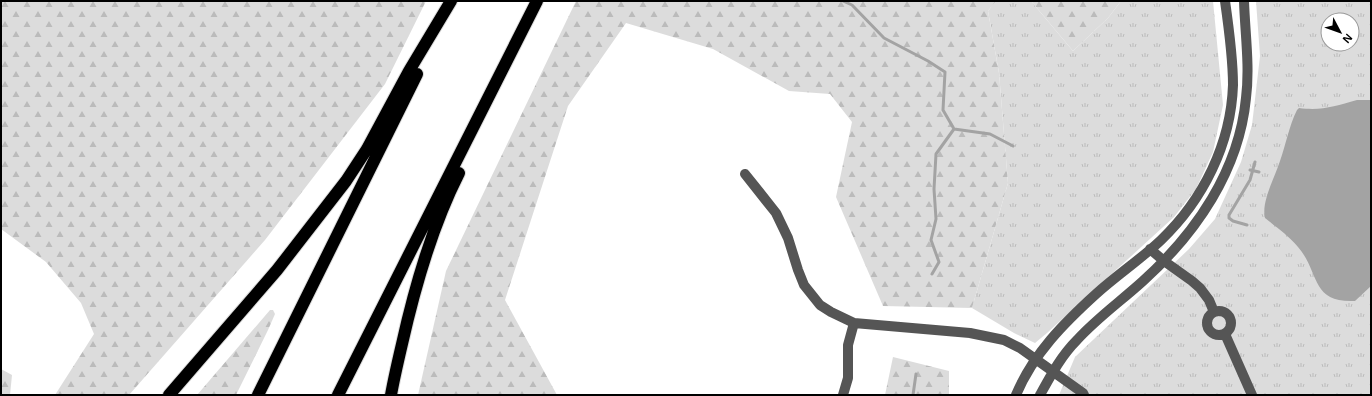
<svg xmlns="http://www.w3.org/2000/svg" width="1372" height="396" viewBox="0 0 1372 396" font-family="Arial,sans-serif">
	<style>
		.grass { fill: url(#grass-tufts); fill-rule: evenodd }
		.forest { fill: url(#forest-firs) }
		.water { fill: #a3a3a3 }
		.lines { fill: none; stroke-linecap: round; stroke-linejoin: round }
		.stream { stroke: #a3a3a3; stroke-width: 3 }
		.highway-casing { stroke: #dbdbdb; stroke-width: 14 }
		.minor { stroke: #555; stroke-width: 10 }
		.highway { stroke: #000; stroke-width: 12 }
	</style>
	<defs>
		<pattern id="grass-tufts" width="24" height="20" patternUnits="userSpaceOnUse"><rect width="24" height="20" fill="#dcdcdc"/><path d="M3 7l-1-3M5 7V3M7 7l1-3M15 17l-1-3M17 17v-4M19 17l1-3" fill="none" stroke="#bbb"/></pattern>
		<pattern id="forest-firs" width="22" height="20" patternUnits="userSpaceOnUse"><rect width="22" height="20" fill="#dcdcdc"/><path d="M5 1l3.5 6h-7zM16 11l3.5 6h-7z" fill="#bbb"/></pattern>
	</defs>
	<rect width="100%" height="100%" fill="#fff"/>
	<path class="grass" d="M 996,1 L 1031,1 L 1073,51 L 1108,18 L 1121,1 L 1213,1 L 1223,105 L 1213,152 L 1196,189 L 1174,217 L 1047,333 L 1035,343 L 1014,333 L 972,308 L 1008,183 L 999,73 L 988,11 Z
		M 1256,1 L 1371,1 L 1371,395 L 1059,395 L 1075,357 L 1189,249 L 1215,219 L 1241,162 L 1252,125 L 1260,56 ZM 1328,20 L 1352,20 L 1352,44 L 1328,44 Z"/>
	<path class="forest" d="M 1,1 L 426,1 L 385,84 L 265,240 L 129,395 L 55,395 L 94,334 L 81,303 L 46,262 L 1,229 Z
		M 576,1 L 996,1 L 988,11 L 999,73 L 1008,183 L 972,308 L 883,306 L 836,197 L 852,122 L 830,94 L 789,91 L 713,49 L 626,23 L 568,106 L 505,300 L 557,395 L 418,395 L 446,271 Z
		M 1031,1 L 1121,1 L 1108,18 L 1073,51 Z
		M 270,310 L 273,310 L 275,314 L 268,330 L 236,395 L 197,395 Z
		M 893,357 L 949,371 L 949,395 L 885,395 Z
		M 1,369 L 12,375 L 10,395 L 1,395 Z"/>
	<path class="water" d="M 1357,100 L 1371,100 L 1371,286 L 1355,301 C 1310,303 1320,272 1298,247 C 1289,236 1276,227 1265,218 C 1261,202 1275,177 1280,161 C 1286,144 1289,126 1297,110 L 1299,108 C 1322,111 1335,106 1357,100 Z"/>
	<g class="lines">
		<path class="stream" d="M 843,1 L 852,5 L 884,38 L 928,61 L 945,72 L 943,110 L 954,129 L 936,154 L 934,189 L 936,219 L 931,240 L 939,262 L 932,274
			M 954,129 L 990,134 L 1013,146
			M 1250,170 L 1259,172
			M 1247,225 L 1233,221 L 1229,218 L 1229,215 L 1250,180 L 1255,162
			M 913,395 L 916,374"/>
		<defs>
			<path id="highway" d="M 169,395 L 277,270 L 346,181 L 367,149 L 409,71 L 451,1
				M 258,395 L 417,74
				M 338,395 L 537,1
				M 391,395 C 394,378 398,361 402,344 C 415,286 432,226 459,173"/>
		</defs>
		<use href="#highway" class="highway-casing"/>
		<path class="minor" d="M 745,174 L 776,213 L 788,238 L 798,270 L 804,285 L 820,305 L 831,312 L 854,323 L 970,333 L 1004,340 L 1020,348 L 1083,393 L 1084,395
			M 1150,249 L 1164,261 L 1192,281 L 1200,288 L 1209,300 L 1214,312
			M1207 323a12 12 0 1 1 24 0a12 12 0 1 1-24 0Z
			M 1225,334 L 1252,395
			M 843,395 L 848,378 L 848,345 L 854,323
			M 1016,395 C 1033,354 1064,323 1096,294 C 1117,275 1141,259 1161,240 C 1203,200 1231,144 1233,85 C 1233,57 1229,29 1225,1
			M 1040,395 C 1051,375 1061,356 1077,340 C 1097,318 1121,301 1143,281 C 1196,233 1239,171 1246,98 C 1250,66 1245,33 1244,1"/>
		<use href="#highway" class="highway"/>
	</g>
	<rect width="1372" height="396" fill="none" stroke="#000000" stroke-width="4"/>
	<g transform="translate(1340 32) rotate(131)"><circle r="19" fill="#ffffff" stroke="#999999"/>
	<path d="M0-3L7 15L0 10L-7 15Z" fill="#000000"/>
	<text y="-6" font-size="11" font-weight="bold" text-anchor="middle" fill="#000000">N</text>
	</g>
</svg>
